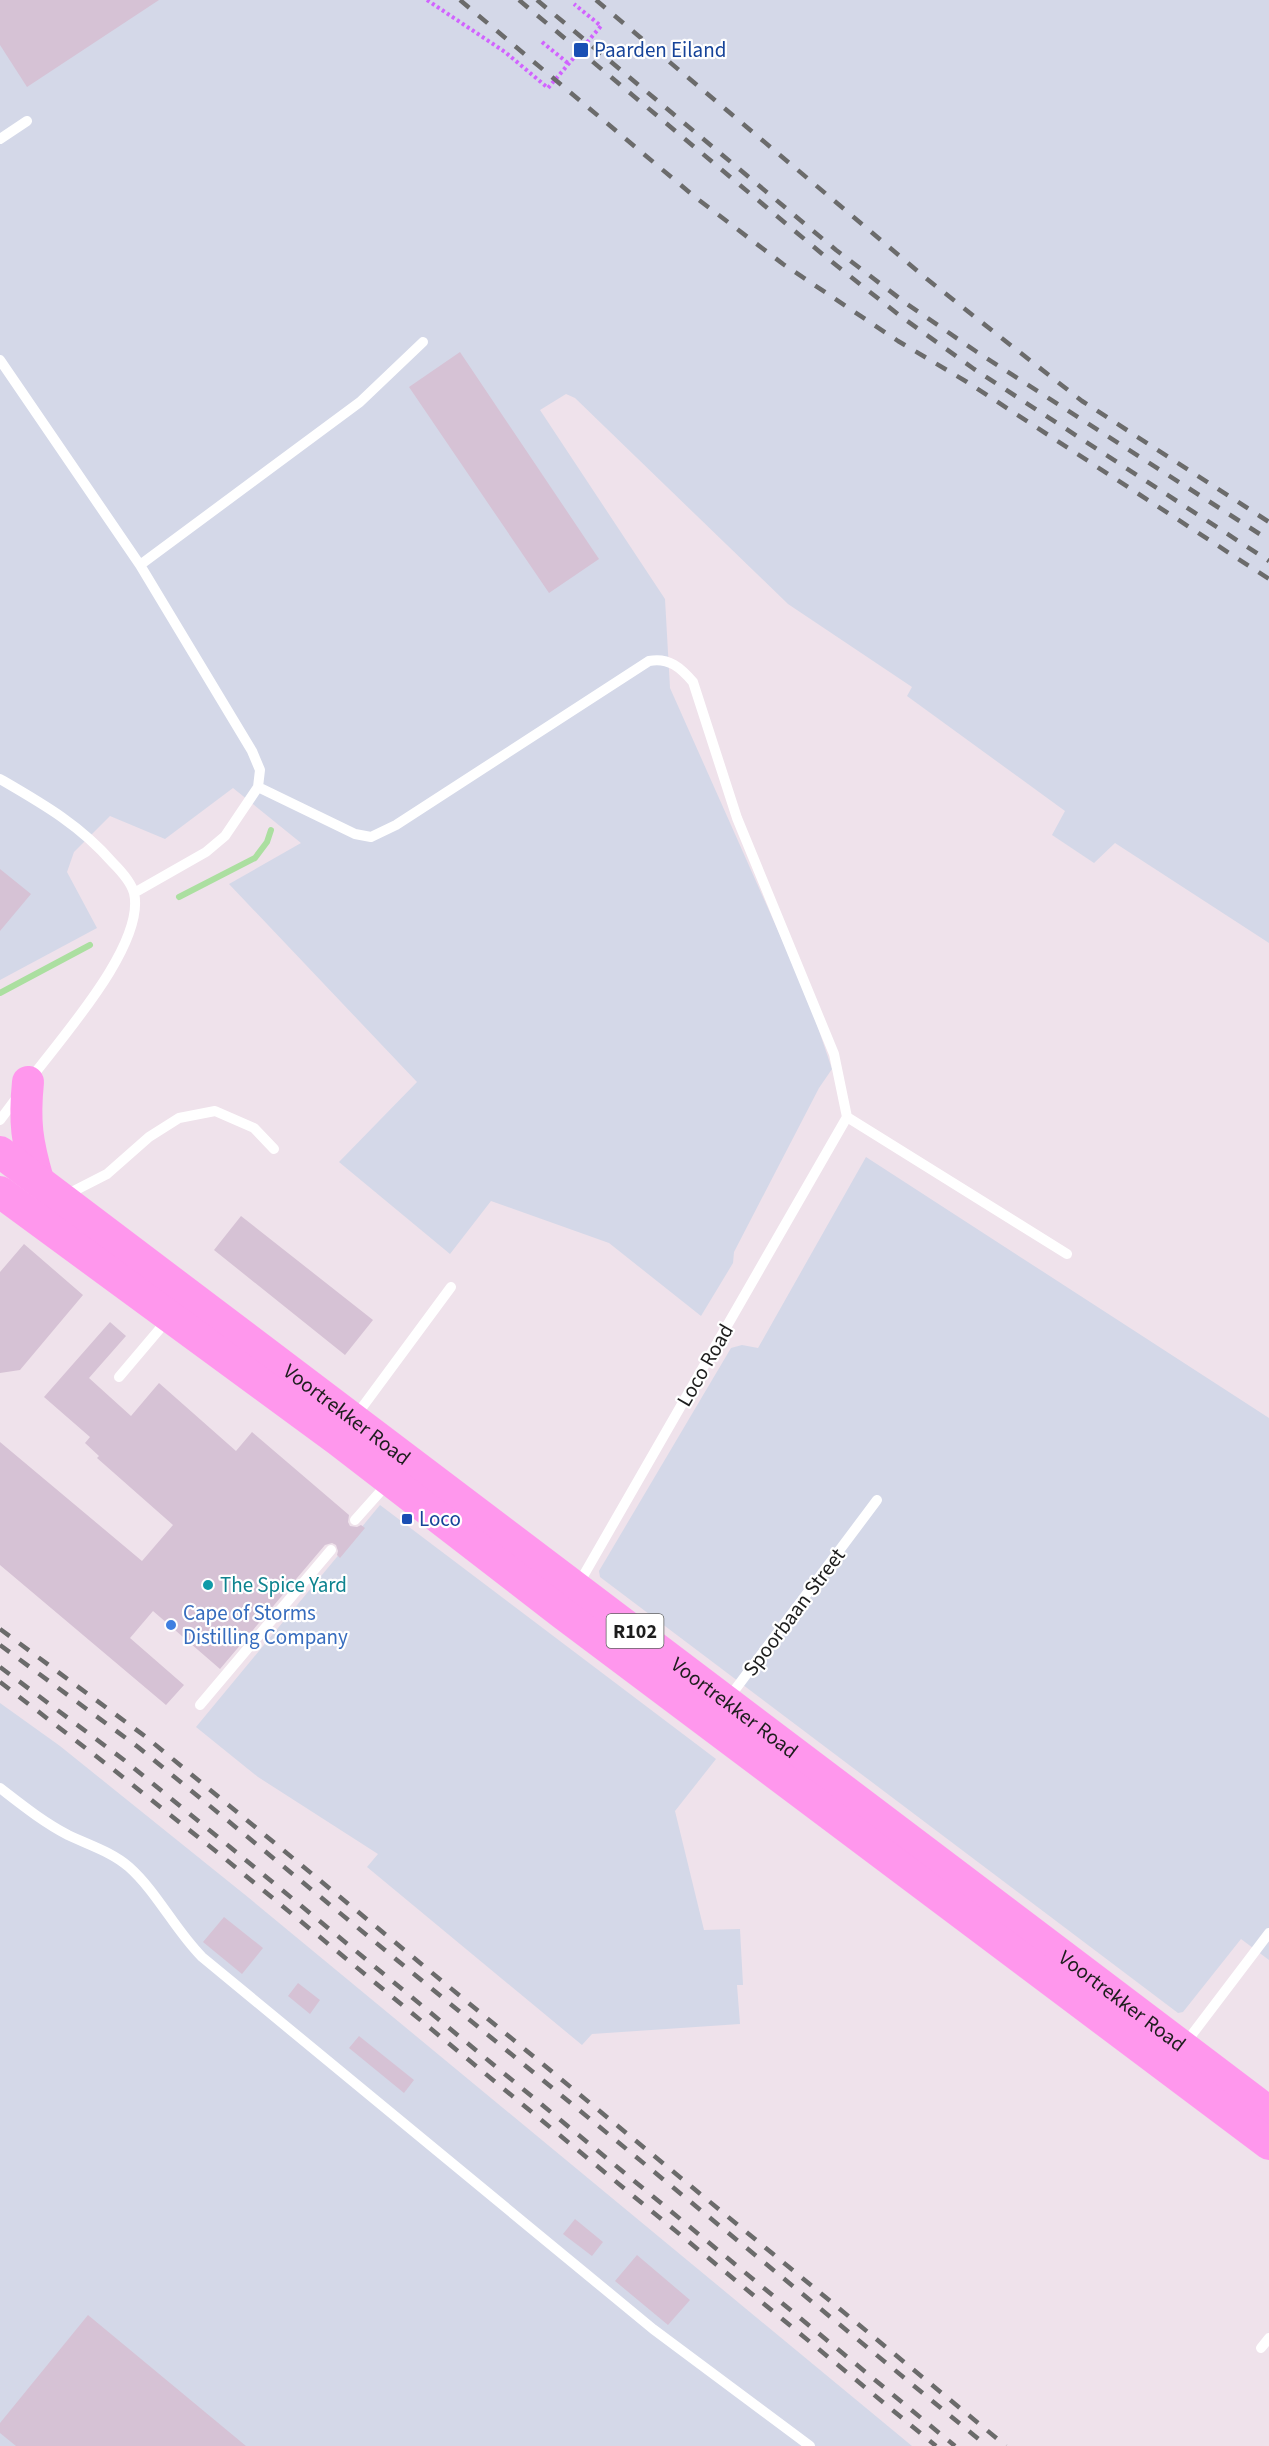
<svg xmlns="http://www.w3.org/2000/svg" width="1269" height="2446" viewBox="0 0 1269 2446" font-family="'Source Sans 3',sans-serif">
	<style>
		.industrial { fill: #d4d8e8 }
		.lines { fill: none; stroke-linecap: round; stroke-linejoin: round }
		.stream { stroke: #abdfa0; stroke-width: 6 }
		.building { fill: #d6c2d5 }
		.path { stroke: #d163ff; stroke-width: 4; stroke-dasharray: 3 3; stroke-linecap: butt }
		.service { stroke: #fff; stroke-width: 10 }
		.primary { stroke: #ff97ed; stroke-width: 32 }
		.rail { stroke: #6b6b6b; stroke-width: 4.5; stroke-dasharray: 12 12; stroke-linecap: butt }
		.transit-dot { fill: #1a4fb4; stroke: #fff; stroke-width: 2 }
		.culture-dot { fill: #0f9aa8; stroke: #fff; stroke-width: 2 }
		.shop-dot { fill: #3f7fe0; stroke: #fff; stroke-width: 2 }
		.labels { text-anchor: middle; stroke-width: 4.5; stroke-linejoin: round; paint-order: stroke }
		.shield { fill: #fff; stroke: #616161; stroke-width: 1.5 }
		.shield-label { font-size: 20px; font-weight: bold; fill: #1d1d1d }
		.transit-label { font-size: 21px; fill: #164399; stroke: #fff; text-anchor: start }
		.street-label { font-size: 21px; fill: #1d1d1d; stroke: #fff }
		.culture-label { font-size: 21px; fill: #0d838f; stroke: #fff; text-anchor: start }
		.shop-label { font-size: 21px; fill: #366cbe; stroke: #fff; text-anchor: start }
	</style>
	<rect width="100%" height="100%" fill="#efe2eb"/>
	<path class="industrial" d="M 0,0 L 1269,0 L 1269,943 L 1115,843 L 1094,863 L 1052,835 L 1065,811 L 907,696 L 912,687 L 788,604 L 575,398 L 566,394 L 540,410 L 665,599 L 670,688 L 808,998 L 832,1069 L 819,1088 L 734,1252 L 733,1263 L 701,1316 L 609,1243 L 491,1201 L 450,1254 L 339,1162 L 417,1082 L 229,884 L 301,843 L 233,788 L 165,839 L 110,816 L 74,852 L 67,872 L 97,928 L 0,980 Z
		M 866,1157 L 1269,1418 L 1269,1960 L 1241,1939 L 1183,2012 L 1178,2013 L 600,1577 L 599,1571 L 731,1348 L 742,1345 L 758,1348 Z
		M 380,1505 L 716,1759 L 675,1811 L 704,1930 L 740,1929 L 743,1985 L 737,1985 L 740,2024 L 592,2034 L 582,2045 L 367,1867 L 378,1854 L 258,1777 L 196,1727 Z
		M 0,1703 L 60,1746 L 249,1898 L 912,2446 L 0,2446 Z"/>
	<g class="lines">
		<path class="stream" d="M 179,897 L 255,858 L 267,842 L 271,830
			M 0,993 L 90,945"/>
	</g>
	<path class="building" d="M 0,0 L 159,0 L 27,87 L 0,45 Z
		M 460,352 L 599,559 L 549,593 L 409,387 Z
		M 0,869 L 31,894 L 0,931 Z
		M 241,1216 L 373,1320 L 345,1355 L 214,1250 Z
		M 24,1244 L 83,1295 L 20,1370 L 0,1373 L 0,1272 Z
		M 110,1322 L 126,1336 L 89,1378 L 131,1416 L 159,1383 L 236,1451 L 252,1432 L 349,1515 L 348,1522 L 350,1526 L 357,1527 L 361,1525 L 365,1528 L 340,1558 L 337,1555 L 338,1551 L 336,1545 L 332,1543 L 325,1545 L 220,1669 L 153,1611 L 130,1638 L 184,1685 L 166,1705 L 0,1565 L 0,1442 L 142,1561 L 173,1525 L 97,1458 L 99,1456 L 85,1443 L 90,1437 L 44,1397 Z
		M 224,1917 L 263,1948 L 242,1974 L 203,1942 Z
		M 298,1983 L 320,2000 L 310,2014 L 288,1996 Z
		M 359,2036 L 414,2080 L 404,2093 L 349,2048 Z
		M 575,2219 L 603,2242 L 592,2256 L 563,2234 Z
		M 637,2255 L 690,2300 L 668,2325 L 615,2281 Z
		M 88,2315 L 246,2446 L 16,2446 L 0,2433 L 0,2423 Z"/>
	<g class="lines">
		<path class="path" d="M 427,0 L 505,52 L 548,88 L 601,26 L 574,4
			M 542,42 L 569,64"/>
		<path class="service" d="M 0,139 L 27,121
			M 0,360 L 140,565 L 252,751 L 260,770 L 258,787 L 225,836 L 206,852 L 134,893
			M 140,565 L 360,402 L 423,342
			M 0,779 C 43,804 80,825 113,863 C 121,871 131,882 134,893 C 146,945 59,1040 29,1081
			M 258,787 L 355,834 L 371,837 L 396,825 L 649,661 C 669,657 681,668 693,682 L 737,818 L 834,1054 L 847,1117 L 1067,1254
			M 0,1120 L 18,1096
			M 64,1196 L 107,1174 L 149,1137 L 179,1118 L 215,1111 L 254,1128 L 274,1149
			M 119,1377 L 169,1318
			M 355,1417 L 451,1287
			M 355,1520 L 388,1483
			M 578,1585 L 847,1117
			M 728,1699 L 877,1500
			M 200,1705 L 331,1550
			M 0,1788 C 22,1805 43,1822 68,1835 C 89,1845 112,1852 129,1867 C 157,1892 175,1930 202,1957 L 653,2329 L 810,2446
			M 1184,2045 L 1269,1933
			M 1261,2348 L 1269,2338"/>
		<g class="primary">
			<path d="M 28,1082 C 24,1122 27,1142 38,1180"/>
			<path id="s1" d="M 0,1152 L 1269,2112"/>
			<path d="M 0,1192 L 338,1440 L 562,1613 L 1269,2144"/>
		</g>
		<path class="rail" d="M 460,0 L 695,197 L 783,264 L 898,341 L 967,382 L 1269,579
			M 519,0 L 827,258 L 899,315 L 974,369 L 1269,561
			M 537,0 L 836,250 L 907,304 L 977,352 L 1269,540
			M 596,0 L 927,279 L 999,336 L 1082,401 L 1269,522
			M 0,1629 L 146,1737 L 1006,2446
			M 0,1645 L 138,1747 L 244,1834 L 987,2446
			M 0,1667 L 124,1760 L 230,1847 L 955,2446
			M 0,1682 L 114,1770 L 223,1857 L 936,2446"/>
	</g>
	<g class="transit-dot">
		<rect x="573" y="42" width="16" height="16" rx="3"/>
		<rect x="401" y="1513" width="12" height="12" rx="3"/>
	</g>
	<circle class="culture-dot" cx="208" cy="1585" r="6"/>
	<circle class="shop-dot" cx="171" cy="1625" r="6"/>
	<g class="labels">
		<rect class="shield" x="606.5" y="1614" width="57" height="34" rx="4.5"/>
		<g class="shield-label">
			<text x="635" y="1638">R102</text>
		</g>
		<g class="transit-label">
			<text x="594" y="57">Paarden Eiland</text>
			<text x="419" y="1526">Loco</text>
		</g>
		<g class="street-label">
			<text transform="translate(705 1365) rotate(-60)" y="7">Loco Road</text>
			<text dy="7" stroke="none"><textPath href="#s1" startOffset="435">Voortrekker Road</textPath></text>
			<text transform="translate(794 1612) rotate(-53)" y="7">Spoorbaan Street</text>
			<text dy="7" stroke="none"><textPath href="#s1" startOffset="921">Voortrekker Road</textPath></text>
			<text dy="7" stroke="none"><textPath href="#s1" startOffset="1407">Voortrekker Road</textPath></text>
		</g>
		<g class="culture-label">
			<text x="220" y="1592">The Spice Yard</text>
		</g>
		<g class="shop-label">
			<text x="183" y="1620">Cape of Storms<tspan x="183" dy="24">Distilling Company</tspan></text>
		</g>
	</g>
</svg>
